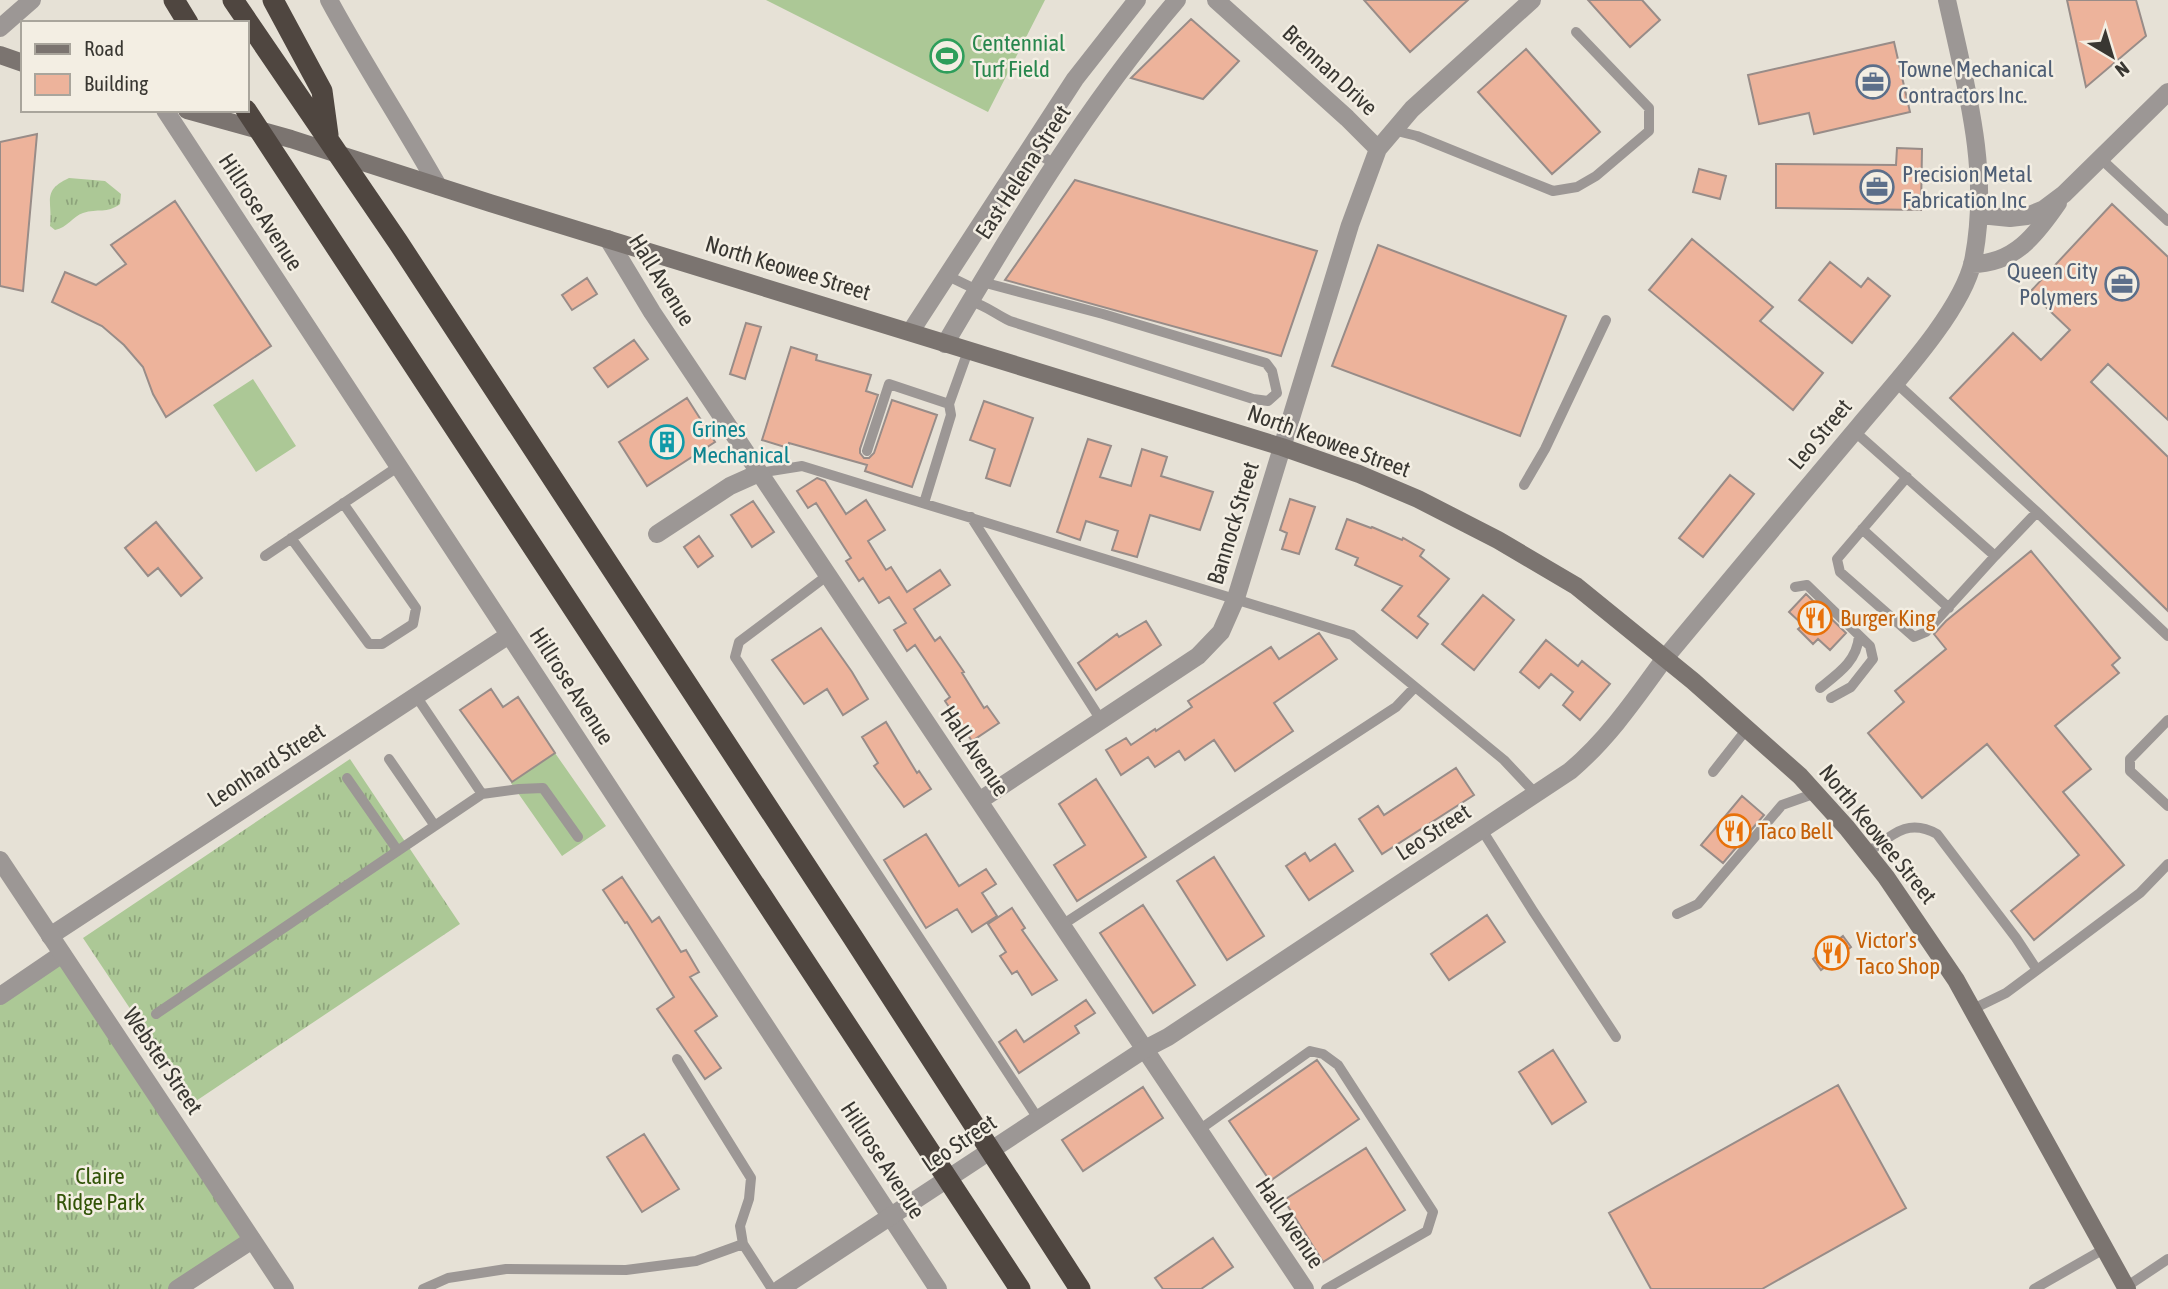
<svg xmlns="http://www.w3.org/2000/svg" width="2168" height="1289" viewBox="0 0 2168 1289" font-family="'Asap Condensed',sans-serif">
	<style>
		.grass { fill: url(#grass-tufts) }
		.pitch { fill: #acc896 }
		.building { fill: #edb39b; stroke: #988c88; stroke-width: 2 }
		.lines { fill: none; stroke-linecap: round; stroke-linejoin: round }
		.service { stroke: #9c9795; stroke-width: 10 }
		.minor { stroke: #9c9795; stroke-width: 18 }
		.tertiary { stroke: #9c9795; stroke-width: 18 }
		.secondary { stroke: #7b7470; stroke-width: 18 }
		.motorway { stroke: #4f4640; stroke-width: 21 }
		.labels { text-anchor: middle; stroke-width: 5; stroke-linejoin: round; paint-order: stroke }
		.leisure-label { font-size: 23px; fill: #27864d; stroke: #f3eee3; text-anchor: start }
		.service-label { font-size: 23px; fill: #4e5e75; stroke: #f3eee3; text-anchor: start }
		.street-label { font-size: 23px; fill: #393732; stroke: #f3eee3 }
		.culture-label { font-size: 23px; fill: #0d838f; stroke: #f3eee3; text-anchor: start }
		.food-label { font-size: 23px; fill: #c56008; stroke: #f3eee3; text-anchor: start }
		.park-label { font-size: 23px; fill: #325408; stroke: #f3eee3 }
	</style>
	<defs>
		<pattern id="grass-tufts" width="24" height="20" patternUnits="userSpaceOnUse" patternTransform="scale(1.75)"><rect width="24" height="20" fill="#acc896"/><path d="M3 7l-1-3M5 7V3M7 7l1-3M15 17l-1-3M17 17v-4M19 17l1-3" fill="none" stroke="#8da37b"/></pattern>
	</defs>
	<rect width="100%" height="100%" fill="#e6e1d6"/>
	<path class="grass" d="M 69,178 L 105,181 L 121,194 L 120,204 C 107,214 98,208 83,213 C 73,216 67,228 55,230 L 50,226 C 53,201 41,191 69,178 Z
		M 350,759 L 460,924 L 193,1103 L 83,938 Z
		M 62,954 L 252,1240 L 177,1289 L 0,1289 L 0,996 Z"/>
	<path class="pitch" d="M 766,0 L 1045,0 L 988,112 Z
		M 253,379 L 296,446 L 256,472 L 213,405 Z
		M 555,753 L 606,826 L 562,856 L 511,783 Z"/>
	<path class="building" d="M 1364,0 L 1468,0 L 1410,52 Z
		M 1588,0 L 1642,0 L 1660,20 L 1630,47 Z
		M 2067,0 L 2136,0 L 2146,36 L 2086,87 Z
		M 1191,19 L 1239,61 L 1203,99 L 1131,78 Z
		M 1894,42 L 1910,112 L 1814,134 L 1809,113 L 1759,124 L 1748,75 Z
		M 1526,49 L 1600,132 L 1552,174 L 1478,92 Z
		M 37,134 L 23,291 L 0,286 L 0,142 Z
		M 1897,148 L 1922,149 L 1921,210 L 1776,208 L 1776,164 L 1896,165 Z
		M 1699,169 L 1726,176 L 1720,199 L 1693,192 Z
		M 1075,180 L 1317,251 L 1281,356 L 1005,280 Z
		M 175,201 L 271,346 L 166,417 L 153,394 L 143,367 L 124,345 L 102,326 L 52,302 L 65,272 L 96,285 L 126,264 L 111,245 Z
		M 2112,204 L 2168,257 L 2168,420 L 2108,364 L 2091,382 L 2168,457 L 2168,611 L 1950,398 L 2013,333 L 2041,360 L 2070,330 L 2030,292 Z
		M 1692,239 L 1773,307 L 1760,321 L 1823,373 L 1793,410 L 1649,290 Z
		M 1378,245 L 1566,316 L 1520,436 L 1332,366 Z
		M 1830,262 L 1861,287 L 1868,278 L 1890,296 L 1852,343 L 1799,300 Z
		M 587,278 L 597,294 L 572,310 L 562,295 Z
		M 746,323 L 761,327 L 745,379 L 730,374 Z
		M 634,340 L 648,359 L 608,387 L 594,368 Z
		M 791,347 L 817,355 L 816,360 L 871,375 L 866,391 L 878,395 L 860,449 L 860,453 L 864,458 L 869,458 L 874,453 L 892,400 L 937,415 L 912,487 L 865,471 L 867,465 L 789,443 L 788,448 L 762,440 Z
		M 687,398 L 715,442 L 647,486 L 619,442 Z
		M 984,401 L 1033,418 L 1010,486 L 986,478 L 995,449 L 970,440 Z
		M 1088,439 L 1111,446 L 1100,477 L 1131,486 L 1142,449 L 1167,457 L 1161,476 L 1213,492 L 1200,530 L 1150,515 L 1137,557 L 1112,550 L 1118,531 L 1086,521 L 1080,540 L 1057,532 Z
		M 1730,475 L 1754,494 L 1703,557 L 1679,538 Z
		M 817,478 L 825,481 L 846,514 L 866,500 L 885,530 L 868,541 L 886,570 L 891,567 L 907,592 L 940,570 L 950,585 L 914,609 L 935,641 L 940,637 L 964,672 L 962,673 L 984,708 L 987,706 L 999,723 L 972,741 L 945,701 L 950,697 L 915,645 L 907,651 L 894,630 L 906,623 L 889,597 L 879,603 L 863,578 L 859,581 L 846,561 L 851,558 L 816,503 L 808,508 L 797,491 Z
		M 1290,499 L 1315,507 L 1299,554 L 1282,549 L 1287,533 L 1280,530 Z
		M 753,501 L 774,532 L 752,547 L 731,515 Z
		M 1347,519 L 1371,528 L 1372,527 L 1402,540 L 1403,538 L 1424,550 L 1420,556 L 1449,579 L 1418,616 L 1428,624 L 1417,638 L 1382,610 L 1402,586 L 1355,565 L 1358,558 L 1336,549 Z
		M 156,522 L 202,578 L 181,596 L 158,568 L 148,576 L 125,548 Z
		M 699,536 L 713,556 L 698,567 L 684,547 Z
		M 2031,551 L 2120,658 L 2112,665 L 2119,673 L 2055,726 L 2091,769 L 2063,792 L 2124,865 L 2034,940 L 2011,911 L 2079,855 L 1987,744 L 1922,798 L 1868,733 L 1904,702 L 1895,691 L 1946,649 L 1934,634 L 1946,621 Z
		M 1806,594 L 1846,633 L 1830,650 L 1818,639 L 1813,644 L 1798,629 L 1803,625 L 1789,612 Z
		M 1483,595 L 1514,620 L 1474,670 L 1442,644 Z
		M 1146,621 L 1161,645 L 1096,690 L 1078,663 L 1117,634 L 1119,637 Z
		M 821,628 L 852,672 L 868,699 L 843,715 L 827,689 L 804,704 L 772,660 Z
		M 1319,633 L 1337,659 L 1274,703 L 1293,731 L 1235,771 L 1214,740 L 1185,760 L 1179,751 L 1155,767 L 1148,757 L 1121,775 L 1106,750 L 1126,738 L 1131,745 L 1155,729 L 1156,731 L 1192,707 L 1188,701 L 1271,647 L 1279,659 Z
		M 1546,640 L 1578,666 L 1582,661 L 1610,684 L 1580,720 L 1563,705 L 1573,692 L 1551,674 L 1539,688 L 1520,672 Z
		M 491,689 L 503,707 L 518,697 L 555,753 L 512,782 L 460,710 Z
		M 886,722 L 917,773 L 919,771 L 931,789 L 904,807 L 874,766 L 878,763 L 862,737 Z
		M 1456,768 L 1474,795 L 1382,854 L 1359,819 L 1378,806 L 1384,815 Z
		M 1096,779 L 1146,857 L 1077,901 L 1054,865 L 1085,845 L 1059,804 Z
		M 1742,796 L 1764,815 L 1723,863 L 1701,845 Z
		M 926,834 L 959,886 L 986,869 L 996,884 L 982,893 L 997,916 L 972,932 L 957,909 L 926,928 L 884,860 Z
		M 1335,844 L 1353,871 L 1309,900 L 1286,866 L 1305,853 L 1310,861 Z
		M 1214,857 L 1264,936 L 1227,960 L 1177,881 Z
		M 622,877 L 652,922 L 659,917 L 681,952 L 686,950 L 699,972 L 690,977 L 717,1016 L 695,1031 L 721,1068 L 705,1079 L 657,1009 L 674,997 L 627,922 L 625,923 L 603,890 Z
		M 1143,905 L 1195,985 L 1153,1013 L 1100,933 Z
		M 1012,908 L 1025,928 L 1022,930 L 1057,980 L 1032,995 L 1017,971 L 1012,974 L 1000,956 L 1006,952 L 988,924 Z
		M 1487,915 L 1505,942 L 1449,980 L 1431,954 Z
		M 1843,936 L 1851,947 L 1821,970 L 1813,959 Z
		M 1086,1000 L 1095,1013 L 1075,1026 L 1079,1033 L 1019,1073 L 999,1042 L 1016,1030 L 1024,1042 Z
		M 1553,1050 L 1586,1102 L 1552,1124 L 1519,1072 Z
		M 1317,1060 L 1359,1119 L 1270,1181 L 1229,1121 Z
		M 1838,1085 L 1906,1208 L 1762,1289 L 1651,1289 L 1609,1213 Z
		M 1143,1087 L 1163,1118 L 1083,1171 L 1062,1140 Z
		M 644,1134 L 679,1189 L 642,1212 L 607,1157 Z
		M 1366,1148 L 1405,1210 L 1323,1262 L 1284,1200 Z
		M 1213,1238 L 1233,1267 L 1201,1289 L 1163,1289 L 1155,1278 Z"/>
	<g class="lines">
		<path class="service" d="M 1393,130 L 1417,136 L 1553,191 L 1577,187 L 1596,176 L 1649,131 L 1649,108 L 1576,32
			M 1029,148 L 1056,165
			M 2100,158 L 2168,221
			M 948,276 L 977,290
			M 982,282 L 1103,314 L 1266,363 L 1272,371 L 1277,393
			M 970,301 C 987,306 995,314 1010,321 L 1253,399 L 1268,401 L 1277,393
			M 1895,382 L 2037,512
			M 1854,431 L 1995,556 L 2037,512 L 2168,636
			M 867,451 L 889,384 L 949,404 L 968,351
			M 759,473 L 802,466 L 1352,635 L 1504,760 L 1536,794
			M 1907,477 L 1837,559 L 1840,572 L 1914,637 L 1926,632 L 1995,556
			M 1524,485 L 1545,449 L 1606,320
			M 924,503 L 951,415 L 949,404
			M 971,517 L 1101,720
			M 1862,529 L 1949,608
			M 291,538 L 369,644 L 382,644 L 413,624 L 416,608 L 343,503
			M 265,556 L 399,466
			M 828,575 L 739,642 L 735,657 L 1039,1120
			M 1795,587 L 1807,585 L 1870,646 L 1873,659 L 1851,687 L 1831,698
			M 1820,688 C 1839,673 1857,661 1859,636
			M 2168,720 L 2130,759 L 2130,771 L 2168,806
			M 389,759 L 435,826
			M 1713,772 L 1746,730
			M 347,778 L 398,851
			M 482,794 L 519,789 L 543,788 L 578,837
			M 1482,830 L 1533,911 L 1616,1037
			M 1867,853 C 1891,836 1907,817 1937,834 L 2016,938 L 2037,970
			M 1677,914 L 1698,904 L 1782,805 L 1816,793
			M 1062,925 L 1396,707 L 1415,687
			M 1973,1009 L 2006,993 L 2068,947 L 2140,893 L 2168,864
			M 156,1014 L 482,794 L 416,696
			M 677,1059 L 751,1178 L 749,1199 L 740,1226 L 743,1244 L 772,1289
			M 1199,1130 L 1310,1051 L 1323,1054 L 1338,1065 L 1433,1212 L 1427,1231 L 1326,1289
			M 2126,1287 L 2168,1259
			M 423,1289 L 448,1278 L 506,1269 L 626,1270 L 696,1261 L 743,1244
			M 2034,1289 L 2104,1249"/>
		<path class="minor" d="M 329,0 C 363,63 403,124 438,186
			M 1216,0 L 1347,118 L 1378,149
			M 0,28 L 32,0
			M 165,110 L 938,1289
			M 608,239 L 652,312 L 1305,1289
			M 657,534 L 730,486 L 759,473
			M 979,801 L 1198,656 L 1221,632 L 1236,598 L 1350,225 L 1378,149 L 1412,109 L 1532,0
			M 50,936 L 509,635
			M 0,996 L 62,954
			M 177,1289 L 252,1240"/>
		<path class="tertiary" d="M 1980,215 L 2010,218 L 2027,216 L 2044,209 L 2064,194 L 2168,92
			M 1972,264 C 2014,264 2036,235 2058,203
			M 911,331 L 1075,79 L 1137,0
			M 945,344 C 1015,225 1087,105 1177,0
			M 0,860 L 285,1289
			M 780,1289 L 1145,1049 L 1168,1037 L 1570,771 C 1608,739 1636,698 1665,658 C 1730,580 1794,503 1859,426 C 1893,385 1962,312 1973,261 C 1991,173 1966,86 1947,0"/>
		<path class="secondary" d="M 0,55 L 23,63
			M 187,110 L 291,139 L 490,203 L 1282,447 L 1359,474 L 1418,499 L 1498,540 L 1576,586 L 1693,681 L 1800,776 L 1847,828 L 1886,877 L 1956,980 L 2127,1289"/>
		<path class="motorway" d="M 174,0 L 188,23
			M 233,0 L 398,242 L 852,936 L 1080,1289
			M 273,0 L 322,91 L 328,135
			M 246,110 L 1020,1289"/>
	</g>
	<defs>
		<symbol id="stadium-ring" viewBox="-11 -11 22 22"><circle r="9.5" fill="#f3eee3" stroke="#2e9e5b" stroke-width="1.5"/><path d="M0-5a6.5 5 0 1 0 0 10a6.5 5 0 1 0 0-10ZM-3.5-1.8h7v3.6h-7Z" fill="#2e9e5b"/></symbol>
		<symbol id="office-ring" viewBox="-11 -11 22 22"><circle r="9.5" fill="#f3eee3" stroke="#5c6f8a" stroke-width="1.5"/><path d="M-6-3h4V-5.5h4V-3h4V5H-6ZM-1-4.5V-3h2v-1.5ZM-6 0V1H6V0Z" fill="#5c6f8a"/></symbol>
		<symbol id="building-ring" viewBox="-11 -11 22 22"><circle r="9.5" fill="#f3eee3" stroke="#0f9aa8" stroke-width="1.5"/><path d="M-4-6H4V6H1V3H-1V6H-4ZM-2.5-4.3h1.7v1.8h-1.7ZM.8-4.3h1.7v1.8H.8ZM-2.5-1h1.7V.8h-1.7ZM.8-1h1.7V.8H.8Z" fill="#0f9aa8"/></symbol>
		<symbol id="restaurant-ring" viewBox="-11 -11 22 22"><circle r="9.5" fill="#f3eee3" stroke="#e8710a" stroke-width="1.5"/><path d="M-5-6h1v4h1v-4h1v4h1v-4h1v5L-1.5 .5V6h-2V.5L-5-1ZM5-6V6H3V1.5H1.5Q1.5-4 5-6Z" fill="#e8710a"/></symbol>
	</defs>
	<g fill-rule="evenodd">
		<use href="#stadium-ring" x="928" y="37" width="38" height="38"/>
		<use href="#office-ring" x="1854" y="63" width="38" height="38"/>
		<use href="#office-ring" x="1858" y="168" width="38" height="38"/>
		<use href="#office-ring" x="2103" y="265" width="38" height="38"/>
		<use href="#building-ring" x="648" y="423" width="38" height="38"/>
		<use href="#restaurant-ring" x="1796" y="599" width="38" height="38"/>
		<use href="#restaurant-ring" x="1715" y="812" width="38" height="38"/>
		<use href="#restaurant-ring" x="1813" y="934" width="38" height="38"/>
	</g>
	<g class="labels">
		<g class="leisure-label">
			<text x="972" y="51">Centennial<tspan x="972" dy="26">Turf Field</tspan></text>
		</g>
		<g class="service-label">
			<text x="1898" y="77">Towne Mechanical<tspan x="1898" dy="26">Contractors Inc.</tspan></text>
			<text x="1902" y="182">Precision Metal<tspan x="1902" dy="26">Fabrication Inc</tspan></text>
			<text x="2098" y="279" text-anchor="end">Queen City<tspan x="2098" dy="26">Polymers</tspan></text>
		</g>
		<g class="street-label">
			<text transform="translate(1330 70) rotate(43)" y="8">Brennan Drive</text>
			<text transform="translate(1023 172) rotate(-57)" y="8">East Helena Street</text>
			<text transform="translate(261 212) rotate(57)" y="8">Hillrose Avenue</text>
			<text transform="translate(788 268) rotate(17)" y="8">North Keowee Street</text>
			<text transform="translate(662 280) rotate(58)" y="8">Hall Avenue</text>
			<text transform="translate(1820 434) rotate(-50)" y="8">Leo Street</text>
			<text transform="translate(1329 441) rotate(20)" y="8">North Keowee Street</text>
			<text transform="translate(1233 523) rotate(-73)" y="8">Bannock Street</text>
			<text transform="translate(572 686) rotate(57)" y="8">Hillrose Avenue</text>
			<text transform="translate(975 751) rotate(56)" y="8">Hall Avenue</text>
			<text transform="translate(266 765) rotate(-33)" y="8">Leonhard Street</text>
			<text transform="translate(1433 832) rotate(-33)" y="8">Leo Street</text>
			<text transform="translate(1878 834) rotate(51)" y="8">North Keowee Street</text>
			<text transform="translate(163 1061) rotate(56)" y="8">Webster Street</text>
			<text transform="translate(959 1143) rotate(-34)" y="8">Leo Street</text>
			<text transform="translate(883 1160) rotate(57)" y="8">Hillrose Avenue</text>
			<text transform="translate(1290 1223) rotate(56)" y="8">Hall Avenue</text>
		</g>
		<g class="culture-label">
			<text x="692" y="437">Grines<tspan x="692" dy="26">Mechanical</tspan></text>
		</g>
		<g class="food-label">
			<text x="1840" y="626">Burger King</text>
			<text x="1758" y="839">Taco Bell</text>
			<text x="1856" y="948">Victor's<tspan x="1856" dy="26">Taco Shop</tspan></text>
		</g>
		<g class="park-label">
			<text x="100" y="1184">Claire<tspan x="100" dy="26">Ridge Park</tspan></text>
		</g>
	</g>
	<rect x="21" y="21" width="228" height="91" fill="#f3eee3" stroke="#a9a59c" stroke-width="2"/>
	<rect x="35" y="44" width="35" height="10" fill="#7b7470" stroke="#a9a59c" stroke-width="2"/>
	<text x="84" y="56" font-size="21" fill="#393732">Road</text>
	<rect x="35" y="74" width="35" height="21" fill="#edb39b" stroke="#a9a59c" stroke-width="2"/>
	<text x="84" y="91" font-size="21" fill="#393732">Building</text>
	<g transform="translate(2112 56) rotate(142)" stroke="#f3eee3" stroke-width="5" paint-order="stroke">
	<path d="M0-5L12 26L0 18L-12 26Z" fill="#393732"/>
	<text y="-10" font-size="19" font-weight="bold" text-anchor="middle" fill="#393732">N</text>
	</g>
</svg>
